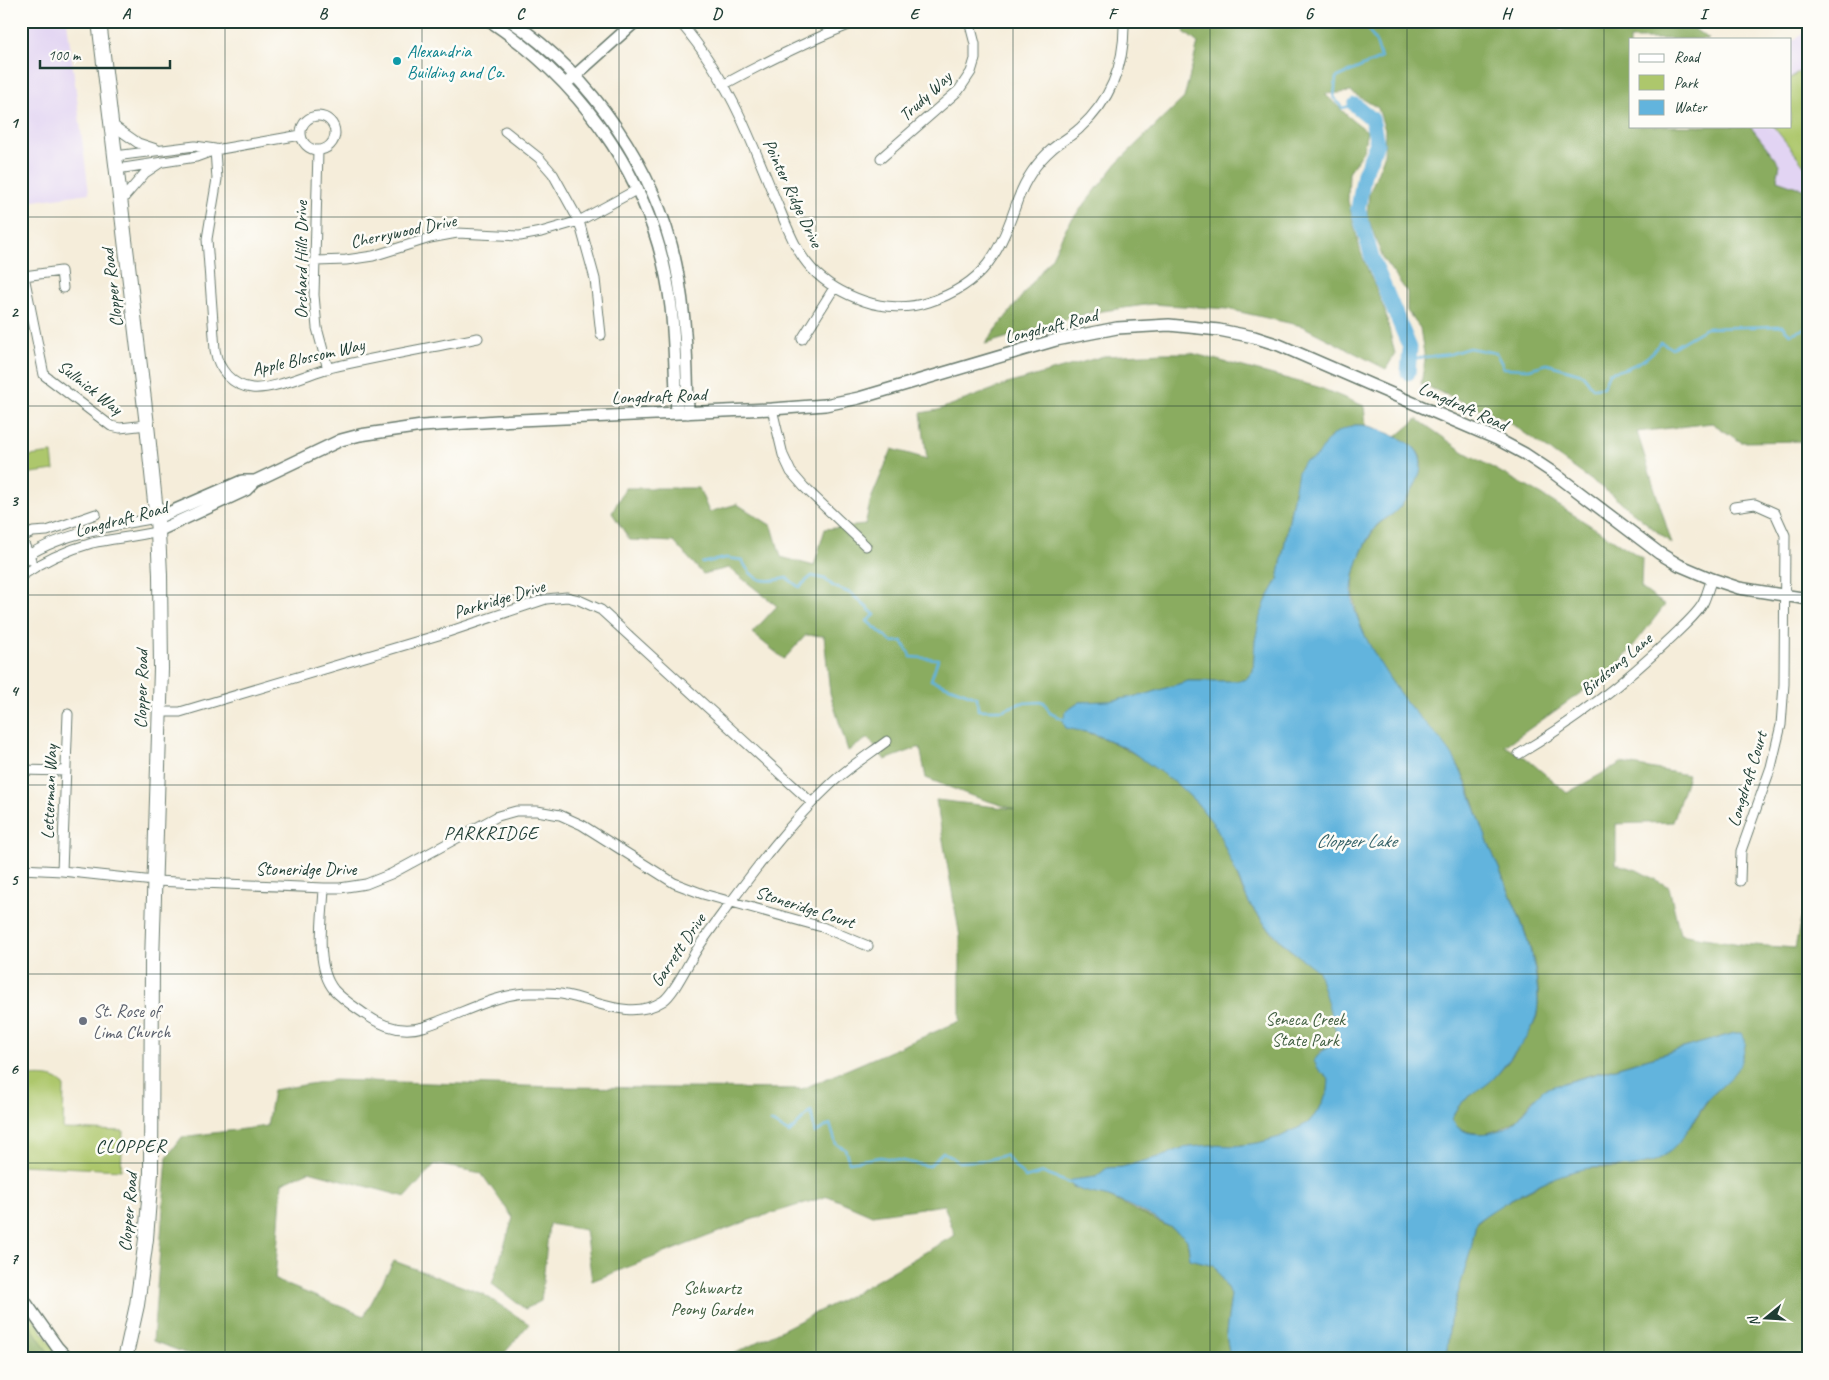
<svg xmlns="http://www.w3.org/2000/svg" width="1829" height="1380" viewBox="0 0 1829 1380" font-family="Caveat,sans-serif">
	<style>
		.built { fill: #e2d4f3 }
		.green { fill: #adc76c; stroke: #668250 }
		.forest { fill: #8aac60; stroke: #54744a }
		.water { fill: #62b4dd; stroke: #407888 }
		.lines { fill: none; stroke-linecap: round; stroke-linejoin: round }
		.stream { stroke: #62b4dd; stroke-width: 2.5 }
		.river { stroke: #62b4dd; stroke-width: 15 }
		.minor-casing { stroke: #6a7b6e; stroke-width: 11 }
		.tertiary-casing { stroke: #6a7b6e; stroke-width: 14 }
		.primary-casing { stroke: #6a7b6e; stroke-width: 16 }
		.minor { stroke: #fff; stroke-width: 9 }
		.tertiary { stroke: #fff; stroke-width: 11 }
		.primary { stroke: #fff; stroke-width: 14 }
		.grid { fill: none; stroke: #1f3d34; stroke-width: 1; stroke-opacity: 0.55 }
		.culture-dot { fill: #0f9aa8; stroke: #fdfcf7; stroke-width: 2 }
		.worship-dot { fill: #6b7280; stroke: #fdfcf7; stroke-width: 2 }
		.labels { text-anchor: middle; stroke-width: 5; stroke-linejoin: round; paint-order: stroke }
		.culture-label { font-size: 18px; fill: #0d838f; stroke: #fdfcf7; text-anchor: start }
		.street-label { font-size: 18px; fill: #1f3d34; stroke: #fdfcf7 }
		.worship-label { font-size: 18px; fill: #5b616d; stroke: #fdfcf7; text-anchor: start }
		.park-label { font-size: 18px; fill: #426042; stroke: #fdfcf7 }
		.neighbourhood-label { font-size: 19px; letter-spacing: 1px; fill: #1f3d34; stroke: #fdfcf7 }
		.water-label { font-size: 19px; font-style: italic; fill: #336167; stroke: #fdfcf7 }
		.neatline { fill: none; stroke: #1f3d34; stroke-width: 2 }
		.grid-label { font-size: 16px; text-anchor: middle; font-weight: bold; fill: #1f3d34 }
	</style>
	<rect width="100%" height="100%" fill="#fdfcf7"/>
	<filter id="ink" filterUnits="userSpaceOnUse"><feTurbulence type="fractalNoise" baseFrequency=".02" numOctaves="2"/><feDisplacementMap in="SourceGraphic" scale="10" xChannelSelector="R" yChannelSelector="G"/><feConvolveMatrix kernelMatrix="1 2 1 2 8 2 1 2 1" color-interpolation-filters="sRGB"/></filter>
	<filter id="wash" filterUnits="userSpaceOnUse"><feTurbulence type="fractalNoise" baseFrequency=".0096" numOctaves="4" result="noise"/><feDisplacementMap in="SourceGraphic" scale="20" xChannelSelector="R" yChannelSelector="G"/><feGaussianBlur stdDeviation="1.12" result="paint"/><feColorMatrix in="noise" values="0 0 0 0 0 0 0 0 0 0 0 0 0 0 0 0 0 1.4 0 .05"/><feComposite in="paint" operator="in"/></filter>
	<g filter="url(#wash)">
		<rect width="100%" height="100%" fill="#f5edda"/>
		<path class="built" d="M 21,21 L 67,21 L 89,193 L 21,203 Z
			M 1808,29 L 1808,204 L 1706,126 L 1790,126 L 1790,43 Z"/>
		<path class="green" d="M 1808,65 L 1808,170 L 1773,126 L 1790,126 L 1790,79 Z
			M 52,453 L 54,470 L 24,474 L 22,457 Z
			M 21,1077 C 35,1077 56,1073 64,1086 L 63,1129 L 123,1131 L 121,1170 L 21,1165 Z
			M 21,1298 L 59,1357 L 86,1359 L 21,1359 Z"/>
		<path class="forest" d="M 1188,21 L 1534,21 L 1563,30 L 1600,21 L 1624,21 L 1632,29 L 1646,21 L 1682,21 L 1709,39 L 1630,39 L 1630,126 L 1750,126 L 1780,164 L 1777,180 L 1808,191 L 1808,441 L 1741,442 L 1712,423 L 1637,432 L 1672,544 L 1608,492 L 1506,420 L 1421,384 L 1425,360 L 1420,328 L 1407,311 L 1407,292 L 1383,259 L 1367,215 L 1369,194 L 1384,156 L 1385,130 L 1378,108 L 1351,92 L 1325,94 L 1349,117 L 1367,131 L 1363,151 L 1349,172 L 1348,201 L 1361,253 L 1385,311 L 1395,354 L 1386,369 L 1302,326 L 1227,309 L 1152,304 L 1089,313 L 985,344 L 1052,257 L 1067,226 L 1118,162 L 1184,98 L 1198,43 L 1184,32 Z
			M 1164,353 L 1191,353 L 1318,387 L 1364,406 L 1366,425 L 1355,425 L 1345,429 L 1330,437 L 1322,452 L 1313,460 L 1294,491 L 1278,580 L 1266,601 L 1255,641 L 1253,671 L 1246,679 L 1239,681 L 1188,681 L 1144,695 L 1109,701 L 1080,702 L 1065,712 L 1066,728 C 1117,734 1188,784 1215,826 C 1231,850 1235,879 1249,903 C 1259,919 1275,937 1289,949 C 1298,955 1309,961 1317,970 C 1325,979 1331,1017 1336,1031 L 1336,1041 L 1330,1047 L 1320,1051 L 1319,1070 L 1329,1079 L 1328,1091 L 1319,1110 L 1308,1123 L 1280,1137 L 1258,1143 L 1235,1146 L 1210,1145 L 1182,1148 L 1166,1155 L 1122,1167 L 1107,1168 L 1096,1177 L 1072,1180 L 1073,1187 L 1109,1197 L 1179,1232 L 1187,1240 L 1190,1259 L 1214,1265 L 1231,1295 L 1226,1333 L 1230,1359 L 724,1359 L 855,1293 L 955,1235 L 944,1205 L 872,1215 L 828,1196 L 750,1220 L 592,1281 L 585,1230 L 549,1224 L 541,1301 L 525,1309 L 492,1284 L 513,1218 L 481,1173 L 435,1164 L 406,1197 L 309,1171 L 282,1183 L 275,1280 L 364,1316 L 394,1261 L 483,1294 L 529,1324 L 502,1356 L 495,1359 L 201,1359 L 153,1341 L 167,1157 L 182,1137 L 267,1126 L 273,1090 L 334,1080 L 557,1087 L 802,1089 L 960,1021 L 960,937 L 936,800 L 1014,809 L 972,796 L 926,778 L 920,747 L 885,760 L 868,738 L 848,751 L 830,693 L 824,636 L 806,635 L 784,659 L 752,633 L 777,606 L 729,568 L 703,574 L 674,542 L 630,540 L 612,513 L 625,488 L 699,488 L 709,512 L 737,504 L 772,526 L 781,557 L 814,566 L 825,529 L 865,525 L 871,499 L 892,449 L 927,459 L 921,413 L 938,410 L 1007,384 L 1104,356 Z
			M 1417,419 L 1464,452 L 1542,495 L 1642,558 L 1641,588 L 1665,605 L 1616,668 L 1505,746 L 1526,758 L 1567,793 L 1621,763 L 1688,775 L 1673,822 L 1616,824 L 1616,864 L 1637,870 L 1669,887 L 1680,934 L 1740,944 L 1795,948 L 1808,886 L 1808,1359 L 1446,1359 L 1450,1320 L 1471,1249 L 1476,1223 L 1495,1208 L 1556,1176 L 1585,1168 L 1616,1168 L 1673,1148 L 1688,1130 L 1708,1100 L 1737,1070 L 1741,1057 L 1741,1033 L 1735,1033 L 1566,1082 L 1532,1100 L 1517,1120 L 1500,1129 L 1483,1134 L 1469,1132 L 1458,1128 L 1452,1120 C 1455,1102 1478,1092 1491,1081 C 1502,1071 1534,1031 1537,1016 C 1547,958 1503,883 1483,830 C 1474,805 1468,777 1452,756 C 1440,738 1424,724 1410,707 C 1391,683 1367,647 1358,617 C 1347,582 1356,557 1376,527 C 1381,521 1389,517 1395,512 C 1402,506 1406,497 1411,490 C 1427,463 1426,450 1396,437 Z
			M 21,1312 L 53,1359 L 21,1359 Z"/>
		<path class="water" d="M 1355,425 C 1372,424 1384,432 1399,438 C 1437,454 1418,487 1397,510 C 1392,516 1383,519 1377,525 C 1362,543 1348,581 1353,604 C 1362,638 1390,683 1413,710 C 1426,725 1444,741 1454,758 C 1468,783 1475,810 1486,837 C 1506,889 1537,943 1538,1001 C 1538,1024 1526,1039 1512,1056 C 1505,1064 1500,1072 1493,1079 C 1480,1092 1455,1100 1452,1120 C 1454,1123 1457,1127 1460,1129 C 1476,1139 1506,1132 1518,1119 C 1527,1109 1534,1098 1544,1089 L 1735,1033 L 1741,1033 C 1741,1034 1745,1039 1745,1040 C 1747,1044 1740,1064 1738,1069 C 1734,1076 1716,1091 1709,1098 C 1693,1117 1685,1144 1662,1157 C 1638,1172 1610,1164 1584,1169 C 1549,1175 1505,1201 1476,1222 L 1471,1249 L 1450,1320 L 1446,1359 L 1230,1359 L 1226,1333 L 1231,1295 L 1214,1265 L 1190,1259 C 1189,1254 1189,1245 1187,1240 C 1181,1230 1122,1201 1109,1197 C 1096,1193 1079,1193 1069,1183 L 1072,1180 L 1096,1177 L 1107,1168 L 1122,1167 L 1166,1155 L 1182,1148 L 1210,1145 L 1235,1146 L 1258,1143 L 1280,1137 L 1308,1123 L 1319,1110 L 1328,1091 L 1329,1079 L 1319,1070 L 1314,1061 C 1321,1050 1327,1049 1336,1041 L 1336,1031 L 1318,971 L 1287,947 L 1264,923 L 1249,903 L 1216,827 L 1197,803 L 1177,784 L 1128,749 L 1095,734 L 1066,728 L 1063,723 L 1065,712 L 1080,702 L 1109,701 L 1144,695 L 1188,681 L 1239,681 L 1246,679 L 1253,671 L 1255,641 L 1260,617 L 1266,601 L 1278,580 L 1298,472 L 1304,461 C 1322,459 1319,449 1330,438 C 1336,431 1347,428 1355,425 Z"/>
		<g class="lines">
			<path class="stream" d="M 1355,105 L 1342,108 L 1334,97 L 1336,78 L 1381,58 L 1376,42 L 1363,21
				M 1409,359 L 1450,354 L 1469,348 L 1496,353 L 1504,368 L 1529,369 L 1547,364 L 1582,374 L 1593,388 L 1603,387 L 1609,373 C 1627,369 1651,360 1660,342 L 1672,348 L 1706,328 L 1782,326 L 1790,334 L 1808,328
				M 702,563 L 726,558 L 742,560 C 753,583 764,583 787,578 L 799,587 L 812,576 L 825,579 L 833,586 L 852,594 L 875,615 L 867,621 L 892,642 L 902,641 L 911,657 L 938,659 L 931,680 L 977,697 L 978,710 L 1003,710 L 1021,703 L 1044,702 L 1050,713 L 1063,719
				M 771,1122 L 789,1133 L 811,1111 L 815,1133 L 830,1124 L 836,1144 L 845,1149 L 849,1162 L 881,1157 L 929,1166 L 943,1152 L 959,1162 L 987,1160 L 1005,1155 L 1025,1178 L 1043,1173 L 1069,1183"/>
			<path class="river" d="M 1355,105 L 1372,119 L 1377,143 L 1364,174 L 1358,209 L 1372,258 L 1410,348 L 1408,373"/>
		</g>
	</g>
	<g filter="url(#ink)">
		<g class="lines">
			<defs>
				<path id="minor" d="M 679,21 C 703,49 724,82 740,116 C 754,146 766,177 779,208 C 788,229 796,252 812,269 C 827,285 844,294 864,301 C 884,308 908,309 929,302 C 985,284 1000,252 1018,199 C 1025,180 1037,162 1052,149 C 1061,141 1072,136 1080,128 C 1111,100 1125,63 1124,21
					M 723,85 C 767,61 811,39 859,21
					M301 133a17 17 0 1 1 34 0a17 17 0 1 1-34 0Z
					M 111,124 L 138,143 L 156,149
					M 505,131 L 539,158 L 553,174 L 579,221 L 595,279 L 601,335
					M 215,150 L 217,179 L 207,239 L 215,350 C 218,369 232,386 252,388 C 273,390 308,374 329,368 C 378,357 428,348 478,338
					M 318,151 L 314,295 L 317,328 L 328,369
					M 115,156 L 195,146 L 215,149
					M 881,158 L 959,90 L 971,72 L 975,59 L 975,44 L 969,21
					M 117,169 L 196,157 L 215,150 L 301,135
					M 121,201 L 145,173 L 160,163
					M 316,261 L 346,260 L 373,256 L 430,238 L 457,233 L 520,236 L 541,232 L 579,221 L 638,189
					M 63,288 L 61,271 L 24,276 L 44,375 L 111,426 L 120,428 L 147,425
					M 802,339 L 834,288
					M 772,409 L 783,455 L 791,472 L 804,487 L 866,546
					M 1734,507 L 1755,504 L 1775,513 L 1785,535 L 1784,684 L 1781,725 L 1771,767 L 1741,851 L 1740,881
					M 21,537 L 31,560
					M 22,537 L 33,532 L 47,531 L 96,514
					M 21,560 C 59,533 112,526 157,518
					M 21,576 C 43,561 67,550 92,543 C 114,538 137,537 158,531
					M 160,712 L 180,712 L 442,634 L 546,599 L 567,597 L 579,600 L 601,610 L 812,803
					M 1519,754 C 1575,721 1624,683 1671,638 C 1680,629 1700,612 1704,601 C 1707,594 1709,586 1712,579
					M 21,770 L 66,771
					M 21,869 L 62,871 L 154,881 L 324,888 L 340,888 L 366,884 L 391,874 L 498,816 L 516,811 L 537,811 L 560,815 L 582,825 L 674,883 L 703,894 L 822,927 L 868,946
					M 62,871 L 68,714
					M 324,888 C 323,917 314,966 334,990 C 343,1000 355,1007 366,1015 C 382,1026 402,1033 423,1027 C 455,1017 496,993 530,993 C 541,993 555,992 566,995 C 597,1001 632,1021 663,1001 C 675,993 689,961 698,948 C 703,940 709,932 714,925 C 751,875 787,825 832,783 C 849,767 868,755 887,741"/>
				<path id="tertiary" d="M 490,21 C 588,87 657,188 671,307 C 675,342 675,378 677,413
					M 511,21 C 592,76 656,169 676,265 C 686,313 687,363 688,413
					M 569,81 L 636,21
					M 157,518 L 242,481 L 255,481 L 341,440 L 360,435 L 422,426 L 498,421 L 772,409 L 825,405 L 859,398 L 1056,340 L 1117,328 L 1169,325 L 1219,330 L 1254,337 L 1279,345 L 1385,391 L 1497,439 L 1525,454 L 1555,474 L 1659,553 L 1679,565 L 1712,579 L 1739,588 L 1808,599
					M 158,531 L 246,490 L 255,481
					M 21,1296 L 57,1347 L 68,1359"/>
				<path id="primary" d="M 99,21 L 147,425 L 158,531 L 160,575 L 161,669 L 152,962 L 151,1173 L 146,1239 L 137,1305 L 125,1359"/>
			</defs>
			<use href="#minor" class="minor-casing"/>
			<use href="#tertiary" class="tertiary-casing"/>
			<use href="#primary" class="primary-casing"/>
			<use href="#minor" class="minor"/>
			<use href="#tertiary" class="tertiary"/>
			<use href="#primary" class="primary"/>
		</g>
	</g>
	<path class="grid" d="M 225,21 L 225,1359M 422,21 L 422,1359M 619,21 L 619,1359M 816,21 L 816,1359M 1013,21 L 1013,1359M 1210,21 L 1210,1359M 1407,21 L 1407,1359M 1604,21 L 1604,1359M 21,217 L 1808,217M 21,406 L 1808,406M 21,595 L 1808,595M 21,785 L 1808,785M 21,974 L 1808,974M 21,1163 L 1808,1163"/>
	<circle class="culture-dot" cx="397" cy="61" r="5"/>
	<circle class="worship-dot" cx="83" cy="1021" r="5"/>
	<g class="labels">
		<g class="culture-label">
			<text x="407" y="57">Alexandria<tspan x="407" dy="21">Building and Co.</tspan></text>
		</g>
		<g class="street-label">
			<text transform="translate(925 96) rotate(-43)" y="6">Trudy Way</text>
			<text transform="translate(793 193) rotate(65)" y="6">Pointer Ridge Drive</text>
			<text transform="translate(403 231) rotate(-12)" y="6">Cherrywood Drive</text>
			<text transform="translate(301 260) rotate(-90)" y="6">Orchard Hills Drive</text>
			<text transform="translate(112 288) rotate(-97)" y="6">Clopper Road</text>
			<text transform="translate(1051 326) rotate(-14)" y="6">Longdraft Road</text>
			<text transform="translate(308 357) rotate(-13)" y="6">Apple Blossom Way</text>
			<text transform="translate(90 387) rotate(38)" y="6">Sullnick Way</text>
			<text transform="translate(659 396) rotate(-2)" y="6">Longdraft Road</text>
			<text transform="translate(1463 406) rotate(24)" y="6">Longdraft Road</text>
			<text transform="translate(121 519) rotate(-15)" y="6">Longdraft Road</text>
			<text transform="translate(499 599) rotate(-17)" y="6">Parkridge Drive</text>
			<text transform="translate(1616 664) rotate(-40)" y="6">Birdsong Lane</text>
			<text transform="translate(141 689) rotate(-89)" y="6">Clopper Road</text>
			<text transform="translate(1747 779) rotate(-73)" y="6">Longdraft Court</text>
			<text transform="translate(49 792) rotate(-88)" y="6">Letterman Way</text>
			<text x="306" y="875">Stoneridge Drive</text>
			<text transform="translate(805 907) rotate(18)" y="6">Stoneridge Court</text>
			<text transform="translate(678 950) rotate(-56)" y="6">Garrett Drive</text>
			<text transform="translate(128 1212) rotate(-85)" y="6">Clopper Road</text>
		</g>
		<g class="worship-label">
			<text x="93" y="1017">St. Rose of<tspan x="93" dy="21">Lima Church</tspan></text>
		</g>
		<g class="park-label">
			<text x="1305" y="1025">Seneca Creek<tspan x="1305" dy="21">State Park</tspan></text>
			<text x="712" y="1294">Schwartz<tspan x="712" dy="21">Peony Garden</tspan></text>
		</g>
		<g class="neighbourhood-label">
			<text x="491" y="839">PARKRIDGE</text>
			<text x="131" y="1152">CLOPPER</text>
		</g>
		<g class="water-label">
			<text x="1356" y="847">Clopper Lake</text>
		</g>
	</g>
	<rect width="1829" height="1380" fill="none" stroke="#fdfcf7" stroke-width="55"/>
	<rect x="1629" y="38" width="162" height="90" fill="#fdfcf7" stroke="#a4b0a9"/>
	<rect x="1639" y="54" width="25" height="8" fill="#ffffff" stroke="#a4b0a9"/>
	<text x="1674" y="62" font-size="15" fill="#1f3d34">Road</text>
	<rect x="1639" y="75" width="25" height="15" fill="#adc76c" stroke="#a4b0a9"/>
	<text x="1674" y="88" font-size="15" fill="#1f3d34">Park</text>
	<rect x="1639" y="100" width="25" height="15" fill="#62b4dd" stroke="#a4b0a9"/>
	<text x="1674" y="112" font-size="15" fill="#1f3d34">Water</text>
	<g transform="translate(1766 1318) rotate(252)" stroke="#fdfcf7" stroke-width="4" paint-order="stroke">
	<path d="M0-4L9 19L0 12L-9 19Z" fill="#1f3d34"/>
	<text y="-8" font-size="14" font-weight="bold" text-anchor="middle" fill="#1f3d34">N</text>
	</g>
	<path d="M40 60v8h130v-8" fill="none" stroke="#1f3d34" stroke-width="2.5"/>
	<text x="48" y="60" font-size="15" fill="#1f3d34" stroke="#fdfcf7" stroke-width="4" paint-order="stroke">100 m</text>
	<rect x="28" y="28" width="1774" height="1324" class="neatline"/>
	<g class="grid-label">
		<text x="126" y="19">A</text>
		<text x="323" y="19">B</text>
		<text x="520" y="19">C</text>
		<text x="717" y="19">D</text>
		<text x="914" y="19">E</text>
		<text x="1112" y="19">F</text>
		<text x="1309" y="19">G</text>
		<text x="1506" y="19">H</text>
		<text x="1703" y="19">I</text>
		<text x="14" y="128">1</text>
		<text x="14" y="317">2</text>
		<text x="14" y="506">3</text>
		<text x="14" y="696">4</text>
		<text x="14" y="885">5</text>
		<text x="14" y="1074">6</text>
		<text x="14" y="1264">7</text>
	</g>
</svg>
